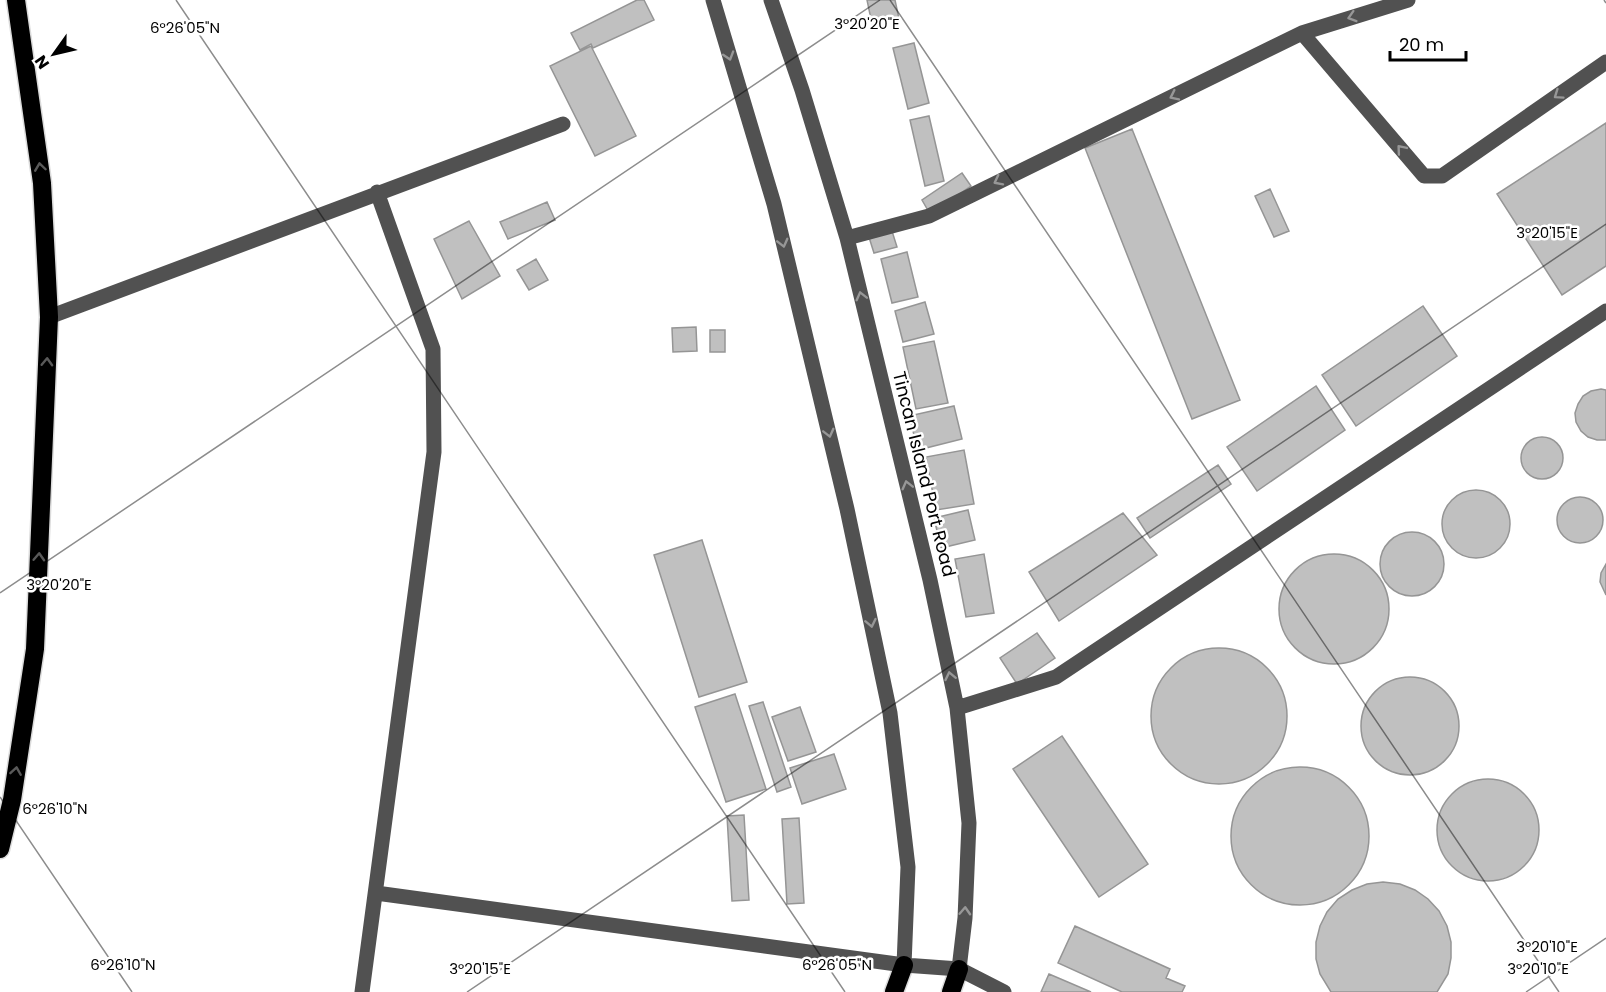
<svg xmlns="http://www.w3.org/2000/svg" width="1606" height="992" viewBox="0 0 1606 992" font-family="Poppins,sans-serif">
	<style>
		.building { fill: #c0c0c0; stroke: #959595; stroke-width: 1.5 }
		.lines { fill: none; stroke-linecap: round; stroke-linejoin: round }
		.highway-casing { stroke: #dbdbdb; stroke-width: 21 }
		.minor { stroke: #515151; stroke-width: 15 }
		.highway { stroke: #000; stroke-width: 18 }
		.oneway { stroke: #979797 }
		.oneway2 { stroke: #595959 }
		.ticks { fill: none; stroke: #000; stroke-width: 1.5; stroke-opacity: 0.45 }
		.labels { text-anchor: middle; stroke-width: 5; stroke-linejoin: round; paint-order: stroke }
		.street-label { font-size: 18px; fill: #000; stroke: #fff }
		.ticks-label { font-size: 15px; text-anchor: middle; fill: #000; stroke: #fff; stroke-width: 5; stroke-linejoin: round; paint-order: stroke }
	</style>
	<rect width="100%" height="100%" fill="#fff"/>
	<path class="building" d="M 637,0 L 644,0 L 654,20 L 593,48 L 591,44 L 580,50 L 571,33 Z
		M 867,0 L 895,0 L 899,19 L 872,24 Z
		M 914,43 L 929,103 L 908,109 L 893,48 Z
		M 591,46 L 636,136 L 595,156 L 550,66 Z
		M 929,116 L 944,181 L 925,186 L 910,120 Z
		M 1606,123 L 1606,266 L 1562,295 L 1497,194 Z
		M 1132,129 L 1240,400 L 1192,419 L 1085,148 Z
		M 962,173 L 971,186 L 930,214 L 922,200 Z
		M 1270,189 L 1289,231 L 1274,237 L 1255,196 Z
		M 547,202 L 555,220 L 508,239 L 500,222 Z
		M 469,221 L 500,276 L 462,299 L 434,239 Z
		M 891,228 L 897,247 L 874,253 L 868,234 Z
		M 907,252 L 918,297 L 892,303 L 881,259 Z
		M 536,259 L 548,280 L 529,290 L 517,270 Z
		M 925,302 L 934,334 L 903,342 L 895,311 Z
		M 1423,306 L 1457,356 L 1356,426 L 1322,375 Z
		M 696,327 L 697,351 L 673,352 L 672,328 Z
		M 710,330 L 725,330 L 725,352 L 710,352 Z
		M 934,341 L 948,403 L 916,409 L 903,347 Z
		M 1316,386 L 1345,430 L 1257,491 L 1227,447 Z
		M 1601,389 L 1606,390 L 1606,440 L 1597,440 L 1588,437 L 1581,431 L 1576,422 L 1575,413 L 1578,404 L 1583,396 L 1591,391 Z
		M 954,406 L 962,439 L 918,450 L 909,416 Z
		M1521 458a21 21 0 1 1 42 0a21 21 0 1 1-42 0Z
		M 964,450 L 974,504 L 936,510 L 926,457 Z
		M 1218,465 L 1231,484 L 1150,538 L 1137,518 Z
		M1442 524a34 34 0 1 1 68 0a34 34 0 1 1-68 0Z
		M1557 520a23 23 0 1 1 46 0a23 23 0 1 1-46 0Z
		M 968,510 L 975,540 L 941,548 L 934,518 Z
		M 1123,513 L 1157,555 L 1059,621 L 1029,572 Z
		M1380 564a32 32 0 1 1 64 0a32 32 0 1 1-64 0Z
		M 702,540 L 747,682 L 699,697 L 654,555 Z
		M 984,554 L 994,613 L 966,617 L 955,559 Z
		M1279 609a55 55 0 1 1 110 0a55 55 0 1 1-110 0Z
		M 1606,564 L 1606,595 L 1600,582 L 1601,573 Z
		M 1037,633 L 1055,658 L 1017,684 L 1000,658 Z
		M1151 716a68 68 0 1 1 136 0a68 68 0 1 1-136 0Z
		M1361 726a49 49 0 1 1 98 0a49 49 0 1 1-98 0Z
		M 735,694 L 766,789 L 726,802 L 695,707 Z
		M 763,702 L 791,787 L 777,792 L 749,706 Z
		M 800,707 L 816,752 L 788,761 L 772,717 Z
		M 1062,736 L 1148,864 L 1099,897 L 1013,769 Z
		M 834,754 L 846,789 L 802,804 L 790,768 Z
		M1231 836a69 69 0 1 1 138 0a69 69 0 1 1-138 0Z
		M1437 830a51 51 0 1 1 102 0a51 51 0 1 1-102 0Z
		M 744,815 L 749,900 L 732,901 L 727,816 Z
		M 799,818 L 804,903 L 787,904 L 782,819 Z
		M 1383,882 L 1400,884 L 1415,890 L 1428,899 L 1439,911 L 1447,926 L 1451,942 L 1451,958 L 1448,974 L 1437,992 L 1331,992 L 1320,974 L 1316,959 L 1316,942 L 1320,926 L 1327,912 L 1338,899 L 1352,890 L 1367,884 Z
		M 1075,926 L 1170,969 L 1166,978 L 1185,986 L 1182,992 L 1122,992 L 1058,963 Z
		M 1049,974 L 1091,992 L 1041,992 Z"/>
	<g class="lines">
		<defs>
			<path id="highway" d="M 0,849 L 12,800 L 35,649 L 49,317 L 42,183 L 16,0
				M 894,992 L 904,965
				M 951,992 L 959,969"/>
		</defs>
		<use href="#highway" class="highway-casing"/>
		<path class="minor" d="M 713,0 L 774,204 L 847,509 L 890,713 L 908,867 L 904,965
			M 771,0 L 802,90 L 847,238 L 930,580 L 957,708 L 969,823 L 965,918 L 959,969
			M 1302,33 L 1424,176 L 1442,176 L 1606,62
			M 847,238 L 929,216 L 1302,33 L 1408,0
			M 49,317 L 563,124
			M 957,708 L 1056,677 L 1606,311
			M 376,893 L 904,965 L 959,969 L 1004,992
			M 362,992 L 434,452 L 433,349 L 377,192"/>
		<use href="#highway" class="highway"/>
	</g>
	<defs><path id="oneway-chevron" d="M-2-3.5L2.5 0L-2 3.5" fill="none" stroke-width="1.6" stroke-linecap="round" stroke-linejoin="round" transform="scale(1.5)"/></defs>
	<g class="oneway">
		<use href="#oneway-chevron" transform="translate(1352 17) rotate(163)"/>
		<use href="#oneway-chevron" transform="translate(729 56) rotate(73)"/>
		<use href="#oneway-chevron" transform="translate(1558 95) rotate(145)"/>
		<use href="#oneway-chevron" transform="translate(1174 96) rotate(154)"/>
		<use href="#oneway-chevron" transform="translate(1401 149) rotate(-130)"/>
		<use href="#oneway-chevron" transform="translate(998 181) rotate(153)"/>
		<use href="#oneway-chevron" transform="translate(783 243) rotate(76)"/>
		<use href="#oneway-chevron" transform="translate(861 296) rotate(-104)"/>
		<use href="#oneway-chevron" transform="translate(829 433) rotate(76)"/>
		<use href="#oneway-chevron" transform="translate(907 485) rotate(-104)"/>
		<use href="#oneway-chevron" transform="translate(871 623) rotate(78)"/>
		<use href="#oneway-chevron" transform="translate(950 676) rotate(-102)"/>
		<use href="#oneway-chevron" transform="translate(965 911) rotate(-87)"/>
	</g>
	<g class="oneway2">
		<use href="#oneway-chevron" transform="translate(40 167) rotate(-98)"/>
		<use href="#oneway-chevron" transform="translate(47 362) rotate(-88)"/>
		<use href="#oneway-chevron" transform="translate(39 557) rotate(-87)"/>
		<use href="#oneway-chevron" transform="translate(16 771) rotate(-81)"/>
	</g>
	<path class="ticks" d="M 176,0 L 845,992M 890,0 L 1559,992M 1604,0 L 1606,3M 0,593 L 880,0M 0,797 L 132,992M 467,992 L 1606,224M 1526,992 L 1606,938"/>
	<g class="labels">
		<g class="street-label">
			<text transform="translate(924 474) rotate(76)" y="6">Tincan Island Port Road</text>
		</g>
	</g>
	<g class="ticks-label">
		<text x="867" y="29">3°20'20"E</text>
		<text x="185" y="33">6°26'05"N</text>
		<text x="1547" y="238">3°20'15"E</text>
		<text x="59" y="590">3°20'20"E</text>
		<text x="55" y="814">6°26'10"N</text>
		<text x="1547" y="952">3°20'10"E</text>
		<text x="123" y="970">6°26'10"N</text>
		<text x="837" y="970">6°26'05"N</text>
		<text x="480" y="974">3°20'15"E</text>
		<text x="1538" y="974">3°20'10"E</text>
	</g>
	<g transform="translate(54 54) rotate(236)" stroke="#ffffff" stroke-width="4.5" paint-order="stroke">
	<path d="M0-4.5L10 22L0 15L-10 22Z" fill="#000000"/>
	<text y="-9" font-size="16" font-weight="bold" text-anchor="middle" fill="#000000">N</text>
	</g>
	<path d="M1390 51v9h76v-9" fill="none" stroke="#000000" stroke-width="3"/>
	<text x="1399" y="51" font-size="18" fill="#000000" stroke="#ffffff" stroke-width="4.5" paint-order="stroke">20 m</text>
</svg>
